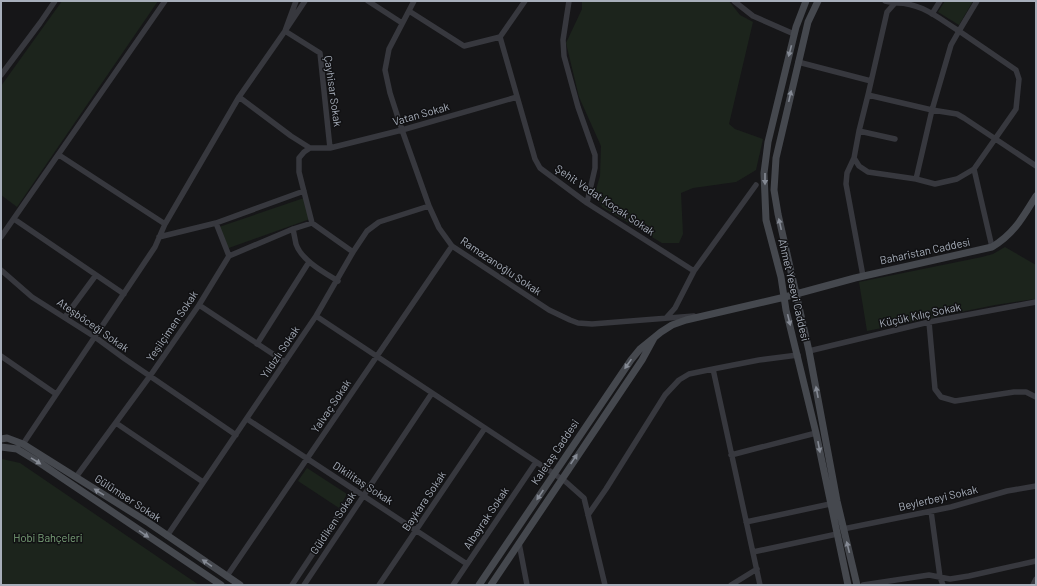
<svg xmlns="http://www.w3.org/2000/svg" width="1037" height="586" viewBox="0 0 1037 586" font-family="Barlow,sans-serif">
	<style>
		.green { fill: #1c241c }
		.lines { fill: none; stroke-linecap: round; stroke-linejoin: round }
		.street { stroke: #37383e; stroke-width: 5.5 }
		.secondary { stroke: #45484e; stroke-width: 7 }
		.oneway { fill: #858a94 }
		.labels { text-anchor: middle; stroke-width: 3; stroke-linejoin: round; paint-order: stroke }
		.street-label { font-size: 11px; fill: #a7aeba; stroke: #111113 }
		.park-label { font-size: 11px; fill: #7da67c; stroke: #111113 }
	</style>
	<rect width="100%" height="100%" fill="#161618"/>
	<path class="green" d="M 62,1 L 158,1 L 17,207 L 1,195 L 1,86 Z
		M 582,1 L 729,1 L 740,15 L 753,22 L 729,124 L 735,129 L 763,139 L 756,170 L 736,182 L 693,188 L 681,193 L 683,234 L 679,243 L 662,243 L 602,207 L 595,193 L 600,176 L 601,146 L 579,97 L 566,43 L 582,9 Z
		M 945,1 L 973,1 L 959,25 L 938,12 Z
		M 304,198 L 310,219 L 226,249 L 219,227 Z
		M 1005,247 L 1036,265 L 1036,297 L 1035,299 L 995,305 L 867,331 L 859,282 L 982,257 L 993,254 Z
		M 2,459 L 20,463 L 199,585 L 1,585 L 1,460 Z
		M 307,468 L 347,494 L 339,508 L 298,481 Z"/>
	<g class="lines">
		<path class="street" d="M 305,1 L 285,31 L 320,53 L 330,148
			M 368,1 L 402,23
			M 414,1 L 389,49 L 385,70 L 390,93 L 402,130 L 429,206 L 439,228 L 452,246 L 549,310 L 570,320 L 578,323 L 592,324 L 694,316
			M 569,1 L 563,40 L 564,56 L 578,107 L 595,155 L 595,168 L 587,203
			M 734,1 L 753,16 L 794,34
			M 885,1 L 895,3
			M 409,11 L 464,46 L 500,37
			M 932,14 L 940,1
			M 500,37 L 535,159 L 540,168 L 587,203 L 694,271
			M 500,37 L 525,1
			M 798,62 L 871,81
			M 1,75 L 40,23 L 55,1
			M 868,95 L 887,12 L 895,3 C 920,2 938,18 959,31 L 951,45 L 932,110 L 916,179 L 868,172 L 859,166 L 854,158 L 859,131 L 868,95 L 932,110 L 957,114 L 964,118 L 1036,166
			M 239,97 L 291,136 L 310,148
			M 859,131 L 895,139
			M 59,155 L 165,224
			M 854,158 L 847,173 L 846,184 L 863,276
			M 974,169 L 992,247
			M 916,179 L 935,184 L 957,179 L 974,169 L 1016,109 L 1019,79 L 1016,70 L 959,31 L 977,1
			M 14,219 L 124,294
			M 216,223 L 229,256
			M 293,229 C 294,234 295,239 296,244 C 301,260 325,273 338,281
			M 1,237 L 165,1
			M 159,237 L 216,223 L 304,191
			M 353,252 L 312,223 L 299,172 L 299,158 L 304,152 L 310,148 L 330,148 L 402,130 L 517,97
			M 1,270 L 32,297 L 95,337 L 125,359 L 236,435
			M 199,305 L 285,362
			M 316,316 L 550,471 L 566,482 L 584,498 L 605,585
			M 65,317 L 96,275
			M 666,318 L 675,308 L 694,271 L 756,185
			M 929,322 L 935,389 L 941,397 L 955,401 L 1014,392 L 1026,392 L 1036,397
			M 257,344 L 309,262
			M 809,351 L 929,322 L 1036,302
			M 1,356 L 56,394
			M 713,369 L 760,585
			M 247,419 L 467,564
			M 116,423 L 203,482
			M 23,444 L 155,247 L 165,224 L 239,97 L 285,31 L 296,1
			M 731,455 L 816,433
			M 76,477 L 150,376 L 199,305 L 229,256 L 293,229 L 312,223
			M 931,511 L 940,577 L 943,585
			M 588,515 L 606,489 L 665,395 L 679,380 L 689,374 L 713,369 L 759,360 L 798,355
			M 746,522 L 830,504
			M 843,529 L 951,507 L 1007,491 L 1036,486
			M 167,536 L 316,316 L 353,252 L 367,231 L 379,222 L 429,206
			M 519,543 L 527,585
			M 753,552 L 837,534
			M 227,576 L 452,246
			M 292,585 L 355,490
			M 304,585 L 432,393
			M 379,585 L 485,428
			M 453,585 L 536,462
			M 731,585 L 757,569
			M 863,585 L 929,575 L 950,579 L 969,576 L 1036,561
			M 1033,585 L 1036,579"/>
		<path class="secondary" d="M 806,1 L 796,27 L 768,142 L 764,173 L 766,220 L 781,277 L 786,310 L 816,433 L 848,585
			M 818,1 L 808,22 L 801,52 L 776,158 L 774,190 L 778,214 L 809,351 L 837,501 L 857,585
			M 1,439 L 7,438 L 23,444 L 149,523 L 240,585
			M 1,447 L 17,449 L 40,463 L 221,585
			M 479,585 L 631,360 L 640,349 L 661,332 L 672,325 L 686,320 L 785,297 L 855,278 L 992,247 C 1014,234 1023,217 1036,196
			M 491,585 L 642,360 L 654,338"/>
	</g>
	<defs><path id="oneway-solid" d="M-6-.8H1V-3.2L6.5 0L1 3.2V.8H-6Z"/></defs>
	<g class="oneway">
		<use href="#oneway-solid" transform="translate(790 51) rotate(105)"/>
		<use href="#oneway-solid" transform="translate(790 96) rotate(-77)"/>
		<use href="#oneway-solid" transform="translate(765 179) rotate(90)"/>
		<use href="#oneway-solid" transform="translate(780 224) rotate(-103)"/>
		<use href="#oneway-solid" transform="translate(789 320) rotate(76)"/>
		<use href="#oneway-solid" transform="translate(628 364) rotate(125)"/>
		<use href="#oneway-solid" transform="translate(817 392) rotate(-101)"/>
		<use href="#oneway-solid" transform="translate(819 447) rotate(79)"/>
		<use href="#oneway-solid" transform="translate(574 459) rotate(-56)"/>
		<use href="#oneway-solid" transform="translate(36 461) rotate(32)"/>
		<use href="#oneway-solid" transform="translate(99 492) rotate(-148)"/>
		<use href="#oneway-solid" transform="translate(540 495) rotate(124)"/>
		<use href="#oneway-solid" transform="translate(144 534) rotate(34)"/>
		<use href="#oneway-solid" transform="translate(848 547) rotate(-104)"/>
		<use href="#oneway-solid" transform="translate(207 563) rotate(-146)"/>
	</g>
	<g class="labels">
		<g class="street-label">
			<text transform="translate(333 91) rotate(82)" y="4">Çayhisar Sokak</text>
			<text transform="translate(421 114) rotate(-16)" y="4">Vatan Sokak</text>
			<text transform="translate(605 200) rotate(34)" y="4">Şehit Vedat Koçak Sokak</text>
			<text transform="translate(925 251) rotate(-12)" y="4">Baharistan Caddesi</text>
			<text transform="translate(501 266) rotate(34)" y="4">Ramazanoğlu Sokak</text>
			<text transform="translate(794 290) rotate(77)" y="4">Ahmet Yesevi Caddesi</text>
			<text transform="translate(920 315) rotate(-12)" y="4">Küçük Kılıç Sokak</text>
			<text transform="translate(93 325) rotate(35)" y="4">Ateşböceği Sokak</text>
			<text transform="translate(172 326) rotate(-56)" y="4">Yeşilçimen Sokak</text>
			<text transform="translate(280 352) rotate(-56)" y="4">Yıldızlı Sokak</text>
			<text transform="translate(331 406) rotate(-56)" y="4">Yalvaç Sokak</text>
			<text transform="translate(555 452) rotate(-56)" y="4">Kaletaş Caddesi</text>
			<text transform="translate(363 483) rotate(33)" y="4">Dikilitaş Sokak</text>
			<text transform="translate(128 498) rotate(33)" y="4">Gülümser Sokak</text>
			<text transform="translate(938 498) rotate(-13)" y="4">Beylerbeyi Sokak</text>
			<text transform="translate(424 501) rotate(-56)" y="4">Baykara Sokak</text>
			<text transform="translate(486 518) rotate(-56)" y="4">Albayrak Sokak</text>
			<text transform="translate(333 523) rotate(-56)" y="4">Güldiken Sokak</text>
		</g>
		<g class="park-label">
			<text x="48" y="542">Hobi Bahçeleri</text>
		</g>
	</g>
	<rect width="1037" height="586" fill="none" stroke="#a7aeba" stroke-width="4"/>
</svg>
